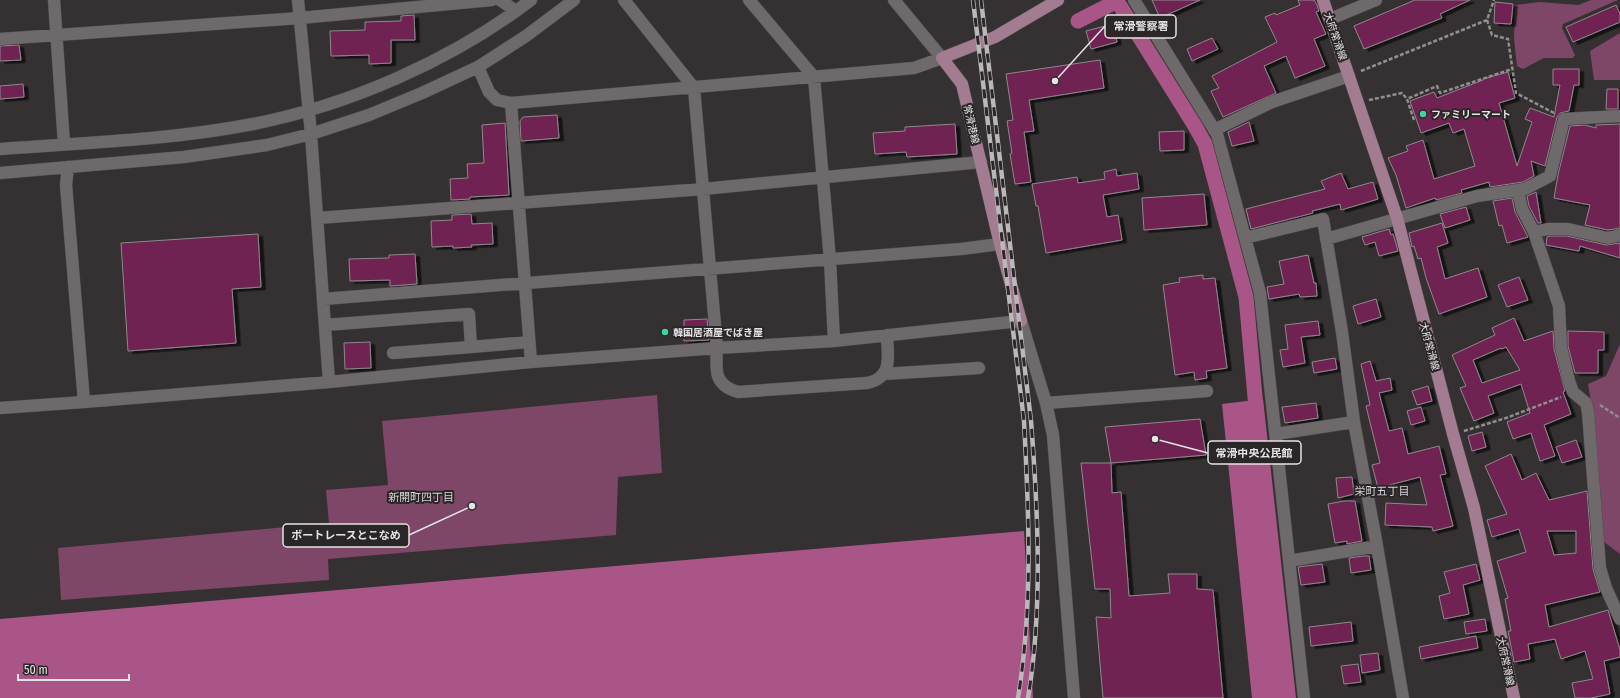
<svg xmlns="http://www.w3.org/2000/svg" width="1620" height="698" viewBox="0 0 1620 698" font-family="'Fira Sans Condensed','Noto Sans JP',sans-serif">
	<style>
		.green { fill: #7e4667 }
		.water { fill: #aa5587 }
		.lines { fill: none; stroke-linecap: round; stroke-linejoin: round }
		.canal { stroke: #aa5587; stroke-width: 15 }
		.building { fill: #702053; stroke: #8e898b; fill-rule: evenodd; filter: url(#shadow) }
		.minor-casing { stroke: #514e4f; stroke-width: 13 }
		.major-casing { stroke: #514e4f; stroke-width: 13 }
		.path { stroke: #918e90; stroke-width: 2.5; stroke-dasharray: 4 2; stroke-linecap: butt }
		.minor { stroke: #6e6a6c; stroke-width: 12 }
		.major { stroke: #a47c92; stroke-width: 12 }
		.rail-casing { stroke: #bbb8b9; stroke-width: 4.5 }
		.rail { stroke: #2b2729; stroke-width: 3; stroke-dasharray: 9; stroke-linecap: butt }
		.poi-dot { fill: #41d4a1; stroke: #2b2729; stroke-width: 1.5 }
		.labels { text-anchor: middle; stroke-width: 4; stroke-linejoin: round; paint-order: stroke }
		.street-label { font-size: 10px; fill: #e5e3e4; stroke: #2b2729 }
		.poi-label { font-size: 10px; font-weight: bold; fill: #e5e3e4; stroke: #2b2729; text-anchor: start }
		.neighbourhood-label { font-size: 11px; fill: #d5d0d3; stroke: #2b2729 }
		.leader { fill: none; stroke: #e5e3e4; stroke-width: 1.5 }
		.callout-dot { fill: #e5e3e4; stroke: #2b2729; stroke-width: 1.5 }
		.callout { fill: #2b2729; stroke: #e5e3e4; stroke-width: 1.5 }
		.callout-label { font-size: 11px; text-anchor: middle; font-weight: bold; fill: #e5e3e4 }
	</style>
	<defs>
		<filter id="shadow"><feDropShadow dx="4.5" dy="2.5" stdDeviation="0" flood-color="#0009"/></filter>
	</defs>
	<rect width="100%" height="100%" fill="#353133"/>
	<path class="green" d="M 1591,0 L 1618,0 L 1563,24 L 1562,28 L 1575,55 L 1573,58 L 1544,58 L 1523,69 L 1517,66 L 1514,39 L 1515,5 L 1539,2 L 1578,5 Z
		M 1620,33 L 1620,80 L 1594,80 L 1590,51 Z
		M 1620,344 L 1620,554 L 1604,542 L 1593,414 L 1588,384 L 1606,376 Z
		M 657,395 L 662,473 L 618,477 L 616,535 L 328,559 L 329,580 L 61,600 L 58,548 L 329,523 L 326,490 L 388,485 L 382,421 Z"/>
	<path class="water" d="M 1263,399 L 1296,698 L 1252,698 L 1222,404 Z
		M 1024,531 L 1033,698 L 0,698 L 0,619 Z"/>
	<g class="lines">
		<path class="canal" d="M 1078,21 L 1117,1 L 1195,126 L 1205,144 L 1246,297 L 1257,419"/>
	</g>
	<path class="building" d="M 1152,0 L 1200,0 L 1160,18 Z
		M 1298,0 L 1314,0 L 1317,5 L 1319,11 L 1316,12 L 1326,34 L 1314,39 L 1325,66 L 1295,78 L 1286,56 L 1264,66 L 1276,93 L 1223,117 L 1211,91 L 1219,88 L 1212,76 L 1277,42 L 1265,17 L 1275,13 L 1276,15 L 1300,5 Z
		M 1415,0 L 1470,0 L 1440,14 L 1442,18 L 1364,49 L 1354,26 Z
		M 1495,2 L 1513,4 L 1511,24 L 1494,23 Z
		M 1616,5 L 1620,14 L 1620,22 L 1573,42 L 1566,27 Z
		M 414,15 L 415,40 L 391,40 L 391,63 L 369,64 L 369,55 L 331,56 L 330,31 L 365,30 L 365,22 L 401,21 L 401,16 Z
		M 1113,24 L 1117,42 L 1091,49 L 1086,31 Z
		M 1212,38 L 1218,49 L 1192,61 L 1187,49 Z
		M 19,45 L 21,60 L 0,61 L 0,46 Z
		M 1100,60 L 1104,88 L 1029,100 L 1034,131 L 1024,132 L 1031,182 L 1015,184 L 1010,154 L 1012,153 L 1007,121 L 1013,120 L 1006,74 Z
		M 1553,69 L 1579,69 L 1579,85 L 1574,85 L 1569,111 L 1560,113 L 1557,117 L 1545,166 L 1531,161 L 1534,176 L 1523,182 L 1490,187 L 1489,182 L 1461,190 L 1462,193 L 1436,200 L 1435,198 L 1406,208 L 1396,175 L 1388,158 L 1408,151 L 1406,146 L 1423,140 L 1434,179 L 1475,166 L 1464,129 L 1453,133 L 1449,123 L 1421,133 L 1410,101 L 1434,92 L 1437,98 L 1483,80 L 1483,79 L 1508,72 L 1515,98 L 1499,103 L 1517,166 L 1532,122 L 1525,119 L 1530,108 L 1554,117 L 1560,85 L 1553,85 Z
		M 23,84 L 24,97 L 0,99 L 0,86 Z
		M 1607,89 L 1618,89 L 1618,109 L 1606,109 Z
		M 557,115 L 559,138 L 521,141 L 520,121 L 523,117 Z
		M 1249,122 L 1254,141 L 1232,146 L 1228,132 Z
		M 505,123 L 509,195 L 470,197 L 470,199 L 451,200 L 450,179 L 468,178 L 467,164 L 484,163 L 482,125 Z
		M 955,124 L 957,154 L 907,157 L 906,152 L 875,154 L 873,133 L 905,131 L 905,127 Z
		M 1620,124 L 1620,228 L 1608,230 L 1585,225 L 1590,205 L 1554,198 L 1558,175 L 1570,126 L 1585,125 L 1596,128 L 1596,125 Z
		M 1184,131 L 1184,150 L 1160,151 L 1159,132 Z
		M 1116,169 L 1117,176 L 1137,173 L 1139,189 L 1103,195 L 1107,217 L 1118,215 L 1122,240 L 1046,253 L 1038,206 L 1036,206 L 1032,184 L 1077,177 L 1078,183 L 1105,179 L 1104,172 Z
		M 1341,173 L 1348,189 L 1373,182 L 1378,199 L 1341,210 L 1340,204 L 1312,211 L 1313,213 L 1251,229 L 1246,209 L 1325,189 L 1321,181 Z
		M 1536,192 L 1541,223 L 1538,223 L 1529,206 L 1527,196 Z
		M 1204,194 L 1207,225 L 1144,230 L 1142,198 Z
		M 1512,198 L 1515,212 L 1528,237 L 1507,243 L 1502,225 L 1499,226 L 1493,201 Z
		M 1466,207 L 1470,220 L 1445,228 L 1440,214 Z
		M 471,214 L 472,224 L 492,223 L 493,244 L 471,245 L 472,247 L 453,248 L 453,246 L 432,247 L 431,221 L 452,220 L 452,215 Z
		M 1442,223 L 1448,243 L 1437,247 L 1445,279 L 1478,268 L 1487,297 L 1439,314 L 1426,278 L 1421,258 L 1418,259 L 1414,246 L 1412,247 L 1409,233 Z
		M 1389,229 L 1391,235 L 1393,234 L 1394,237 L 1398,251 L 1379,256 L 1375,242 L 1365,245 L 1362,237 Z
		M 258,234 L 261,287 L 232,289 L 236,343 L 128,351 L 121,243 Z
		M 1549,236 L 1567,236 L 1606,245 L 1620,243 L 1620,258 L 1580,246 L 1579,251 L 1546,245 L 1547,237 Z
		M 415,254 L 417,284 L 390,286 L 390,280 L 350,281 L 349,259 L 389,258 L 389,255 Z
		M 1308,255 L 1314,283 L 1316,283 L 1317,296 L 1300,297 L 1299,294 L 1269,299 L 1267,287 L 1284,284 L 1279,261 Z
		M 1203,275 L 1203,279 L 1215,278 L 1227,368 L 1206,371 L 1207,378 L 1195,380 L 1194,372 L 1175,375 L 1163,285 L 1180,282 L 1179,278 Z
		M 1519,277 L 1528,300 L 1507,307 L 1498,285 Z
		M 1376,299 L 1381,317 L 1358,324 L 1353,306 Z
		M 1514,318 L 1524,341 L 1553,331 L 1554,349 L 1565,391 L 1563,392 L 1571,414 L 1544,425 L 1555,456 L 1540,461 L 1531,433 L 1513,439 L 1507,422 L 1530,413 L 1521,384 L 1488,396 L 1494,413 L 1474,421 L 1460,388 L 1466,386 L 1452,355 L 1495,335 L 1492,328 ZM 1506,347 L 1520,370 L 1482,383 L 1473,360 L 1501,348 L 1501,349 Z
		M 707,319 L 709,340 L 684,341 L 684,320 Z
		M 1318,321 L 1320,335 L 1301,337 L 1305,363 L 1283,367 L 1280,350 L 1288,349 L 1285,325 Z
		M 1568,331 L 1604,332 L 1604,350 L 1598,350 L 1598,373 L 1575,373 L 1568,346 Z
		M 370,342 L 371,368 L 345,369 L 344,343 Z
		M 1335,358 L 1337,369 L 1314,373 L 1312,362 Z
		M 1370,361 L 1376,381 L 1390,378 L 1392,390 L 1379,393 L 1389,431 L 1402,428 L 1408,454 L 1439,446 L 1446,474 L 1440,475 L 1453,526 L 1433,531 L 1432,527 L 1385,525 L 1386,503 L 1427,505 L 1420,477 L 1378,488 L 1372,465 L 1380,463 L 1366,406 L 1370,405 L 1361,364 Z
		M 1428,386 L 1432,401 L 1417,405 L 1412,391 Z
		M 1316,403 L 1318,418 L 1285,423 L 1282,407 Z
		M 1421,407 L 1425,421 L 1411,425 L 1407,411 Z
		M 1200,419 L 1206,455 L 1111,463 L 1112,493 L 1121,492 L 1129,596 L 1170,593 L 1168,574 L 1197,574 L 1197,589 L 1213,590 L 1223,698 L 1103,698 L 1096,617 L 1111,618 L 1110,589 L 1095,589 L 1081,463 L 1111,463 L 1105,427 Z
		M 1482,432 L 1486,447 L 1472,451 L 1468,436 Z
		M 1576,440 L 1582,457 L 1562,463 L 1556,447 Z
		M 1511,454 L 1522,480 L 1536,473 L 1549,500 L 1587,491 L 1593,569 L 1600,592 L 1545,605 L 1549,627 L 1608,610 L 1620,650 L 1620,657 L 1604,661 L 1610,694 L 1591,698 L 1575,698 L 1572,683 L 1593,679 L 1585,651 L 1561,659 L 1555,639 L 1528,644 L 1530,659 L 1514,662 L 1508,631 L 1511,631 L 1505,599 L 1508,598 L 1497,561 L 1526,552 L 1519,529 L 1492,537 L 1487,520 L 1507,514 L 1485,466 ZM 1547,531 L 1576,531 L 1576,553 L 1554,555 Z
		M 1352,477 L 1354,494 L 1338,498 L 1336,478 Z
		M 1344,501 L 1355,501 L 1362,541 L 1347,544 L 1347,541 L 1335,543 L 1328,504 Z
		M 1364,556 L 1369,556 L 1371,570 L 1351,573 L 1349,558 Z
		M 1322,564 L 1325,582 L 1301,585 L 1298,567 Z
		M 1476,564 L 1480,580 L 1463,585 L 1469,614 L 1444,619 L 1439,596 L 1450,593 L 1444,572 Z
		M 1485,619 L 1487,631 L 1466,634 L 1464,622 Z
		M 1351,622 L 1353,641 L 1311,646 L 1309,627 Z
		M 1476,636 L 1478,648 L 1421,659 L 1419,647 Z
		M 1378,653 L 1380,670 L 1362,673 L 1360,655 Z
		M 1358,664 L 1361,682 L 1344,684 L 1341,666 Z"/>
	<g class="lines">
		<defs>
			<path id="minor" d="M 54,0 L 64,144
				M 298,0 L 311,134 L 329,382
				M 500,0 L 516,11
				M 624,0 L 694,88 L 717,348 C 716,369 713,385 738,392 L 867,383 C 871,382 876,381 879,378 C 892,370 887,348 887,335
				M 749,0 L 814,77 L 830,260 L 834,341
				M 1134,0 L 1217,134 L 1260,293 L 1304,698
				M 1330,19 L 1376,0
				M 0,39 L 300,18 L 492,0
				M 478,67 L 489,92 L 497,100 L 511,103 L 914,68 L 942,58 L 894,0
				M 511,103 L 531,362
				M 1214,130 L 1272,102 L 1349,76
				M 0,149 C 84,143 170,140 253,124 C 350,105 452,60 531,0
				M 68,167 L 66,185 L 84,402 L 329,382 L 531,362 L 717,348 L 834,341 L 1021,321 L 1046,403 L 1053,435 L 1074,698
				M 0,173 L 184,157 L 267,145 L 311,134 L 369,115 L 422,93 L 478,67 L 526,36 L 574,0
				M 1518,191 L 1522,209 L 1534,232 L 1559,306 L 1561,347 L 1569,381 L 1573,392 L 1586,403 L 1588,412 L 1600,568 L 1606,588 L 1620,619
				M 318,218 L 703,189 L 981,162
				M 1534,232 L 1548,229 L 1568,229 L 1608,238 L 1620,235
				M 1245,238 L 1323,219 L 1342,332 L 1354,422 L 1377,546 L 1403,698
				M 1326,239 L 1477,196 L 1525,189 L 1550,176 L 1564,119 L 1620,116
				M 323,299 L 961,249 L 1000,244
				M 325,325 L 469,314 L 471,347 L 529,342
				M 393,353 L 471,347
				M 883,374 L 979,368
				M 1046,403 L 1207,391
				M 0,408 L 84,402
				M 1276,434 L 1354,422
				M 1289,561 L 1377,546"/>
			<path id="major" d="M 1323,0 L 1397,218 L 1453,434 L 1474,508 L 1514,698
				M 1021,321 L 1000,244 L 962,84 L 942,58 L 995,37 L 1058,0"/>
		</defs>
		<use href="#minor" class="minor-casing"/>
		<use href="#major" class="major-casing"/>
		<path class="path" d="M 1487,20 L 1492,35 L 1508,39 L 1516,93 L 1554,113
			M 1361,71 L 1487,20 L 1494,0
			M 1369,100 L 1402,93 L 1407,99
			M 1414,120 L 1407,99 L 1437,86 L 1440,93 L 1512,69
			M 1600,405 L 1620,418
			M 1464,431 L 1506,418 L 1561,397"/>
		<use href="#minor" class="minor"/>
		<use href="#major" class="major"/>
		<defs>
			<path id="rail" d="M 973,0 L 1024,421 C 1029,513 1033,607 1018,698
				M 981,0 L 1031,421 C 1038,511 1043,609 1028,698"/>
		</defs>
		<use href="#rail" class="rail-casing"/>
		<use href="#rail" class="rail"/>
	</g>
	<g class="poi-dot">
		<circle cx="1423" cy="114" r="4"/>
		<circle cx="665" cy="332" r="4"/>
	</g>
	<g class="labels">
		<g class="street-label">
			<text transform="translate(1336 36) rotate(71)" y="4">大府常滑線</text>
			<text transform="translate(972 124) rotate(77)" y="4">常滑港線</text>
			<text transform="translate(1430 346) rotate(75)" y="4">大府常滑線</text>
			<text transform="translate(1506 661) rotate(78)" y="4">大府常滑線</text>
		</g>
		<g class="poi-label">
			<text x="1431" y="118">ファミリーマート</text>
			<text x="673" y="336">韓国居酒屋でばき屋</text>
		</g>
		<g class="neighbourhood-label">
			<text x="1382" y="495">栄町五丁目</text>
			<text x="421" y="501">新開町四丁目</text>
		</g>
	</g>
	<path class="leader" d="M1055 81L1105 26M1155 439L1208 453M472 506L409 535"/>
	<g class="callout-dot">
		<circle cx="1055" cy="81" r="4"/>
		<circle cx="1155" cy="439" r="4"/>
		<circle cx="472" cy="506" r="4"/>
	</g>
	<g class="callout">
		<rect x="1105" y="15" width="71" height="23" rx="4"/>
		<rect x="1208" y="441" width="93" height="23" rx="4"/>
		<rect x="283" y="524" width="126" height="23" rx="4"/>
	</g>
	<g class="callout-label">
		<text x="1141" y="30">常滑警察署</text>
		<text x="1254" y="457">常滑中央公民館</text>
		<text x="346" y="539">ボートレースとこなめ</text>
	</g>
	<path d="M18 674v6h111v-6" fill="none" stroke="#e5e3e4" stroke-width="2"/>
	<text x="24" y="674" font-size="12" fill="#e5e3e4" stroke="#2b2729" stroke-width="3" paint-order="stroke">50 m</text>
</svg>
